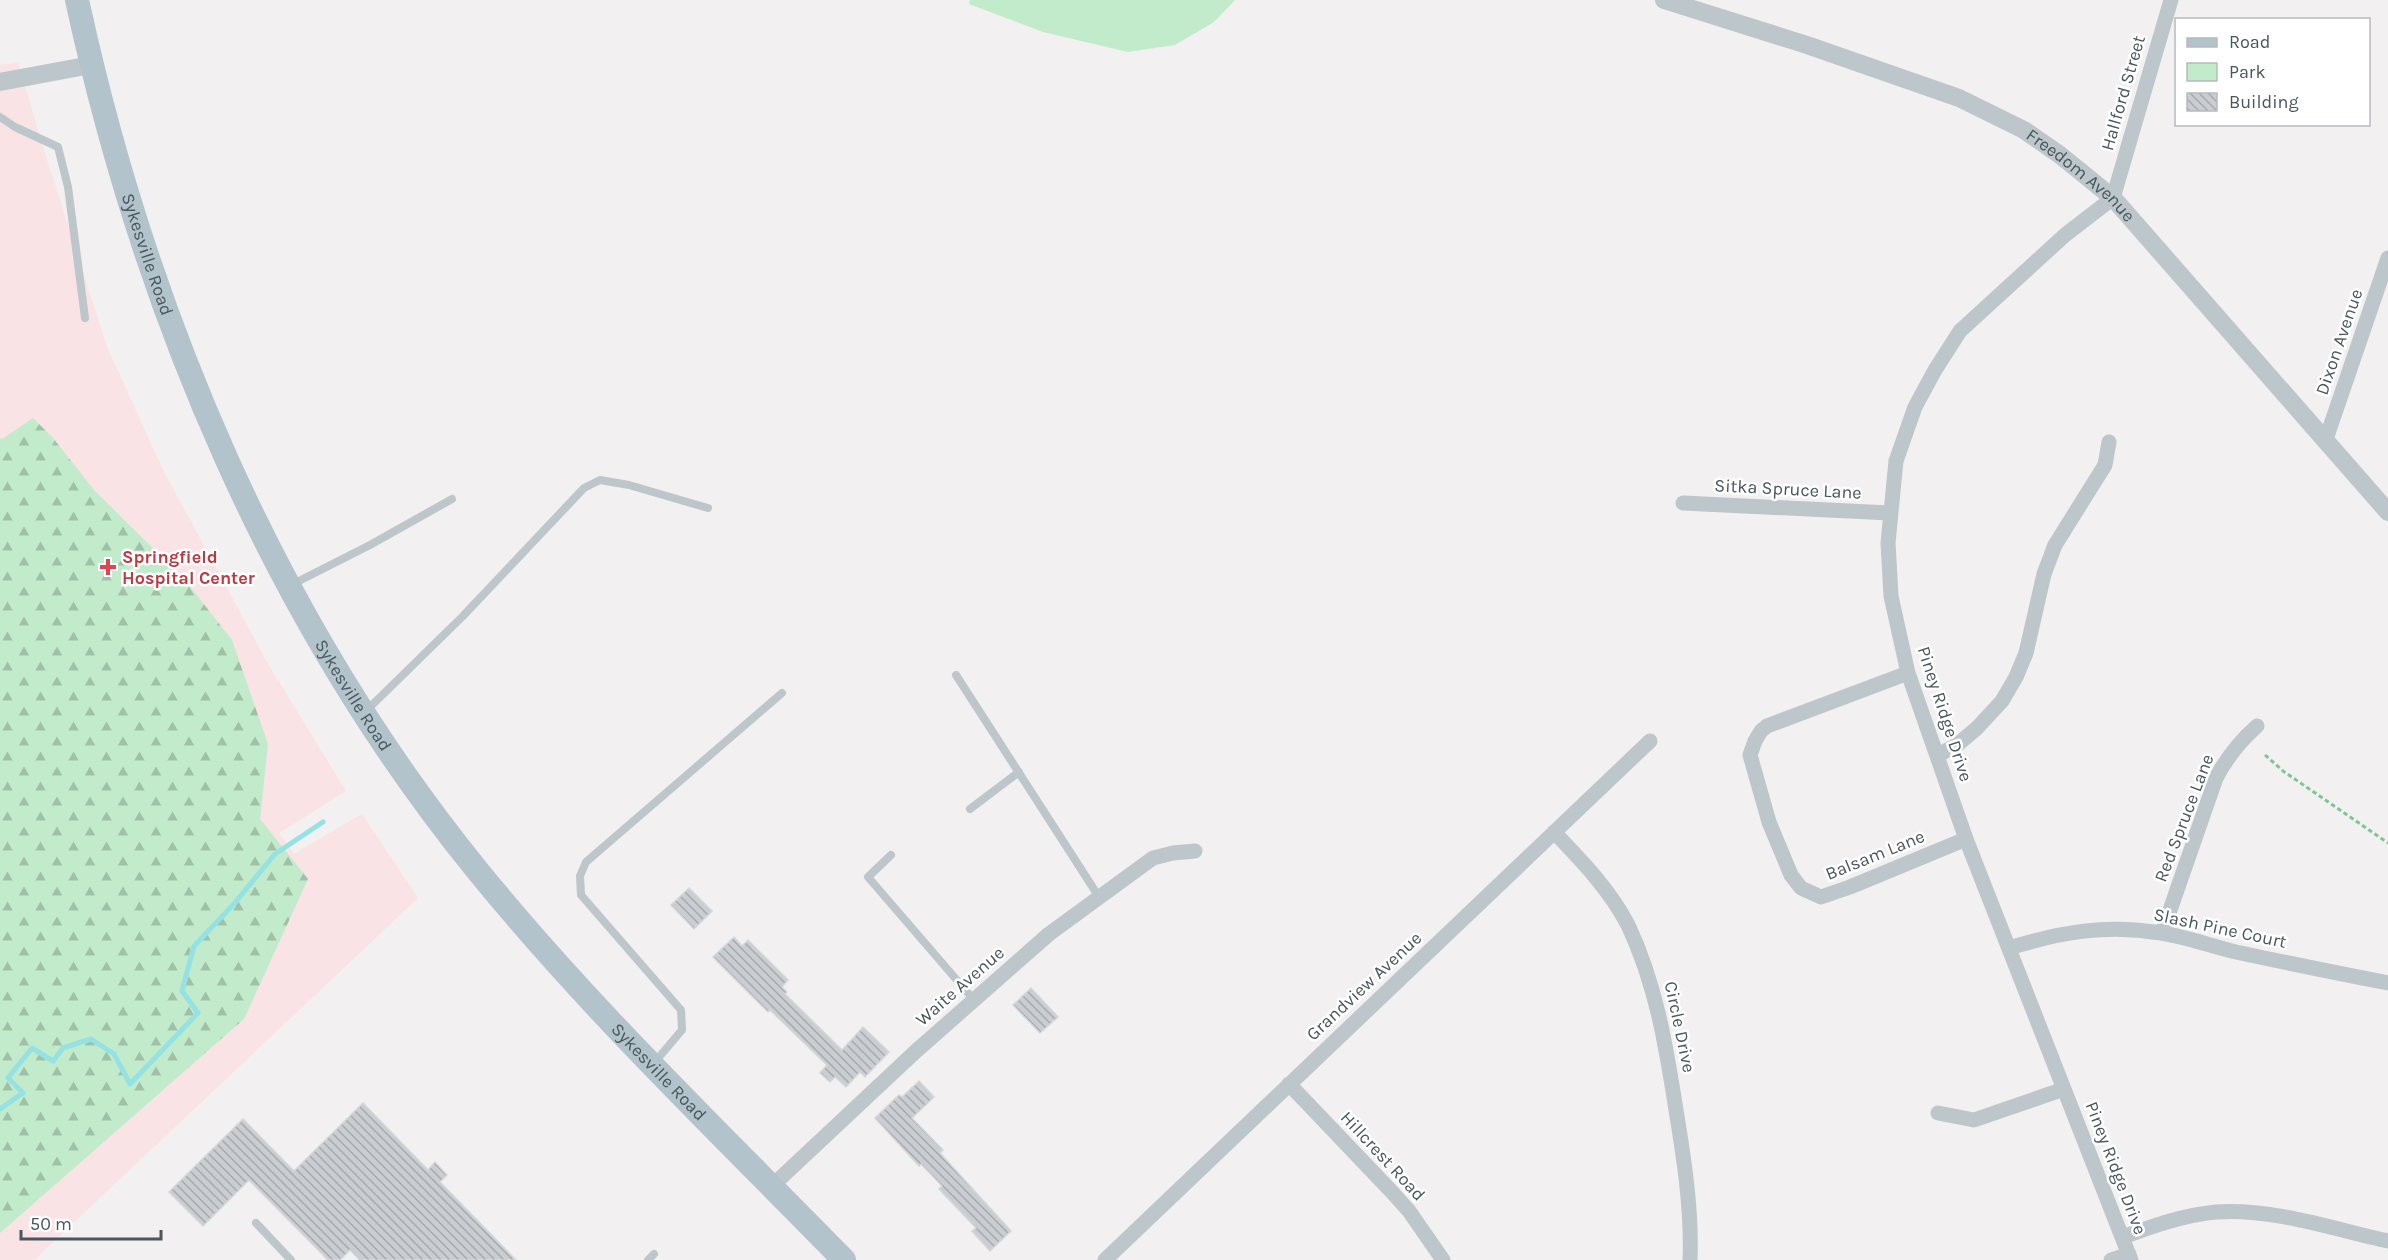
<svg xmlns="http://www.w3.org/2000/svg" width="2388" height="1260" viewBox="0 0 2388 1260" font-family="Karla,sans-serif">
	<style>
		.medical { fill: #f9e3e5 }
		.forest { fill: url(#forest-firs) }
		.park { fill: #c2ebcb }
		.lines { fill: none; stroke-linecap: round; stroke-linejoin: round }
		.stream { stroke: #94e2e4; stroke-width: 5 }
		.building { fill: url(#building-back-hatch); stroke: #d4d7da; stroke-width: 1.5 }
		.path { stroke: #7ec695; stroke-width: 3; stroke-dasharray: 4.5 3; stroke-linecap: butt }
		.service { stroke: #bcc6cb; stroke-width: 8 }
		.minor { stroke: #bcc6cb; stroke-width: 15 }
		.tertiary { stroke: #bcc6cb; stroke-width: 18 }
		.primary { stroke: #b2c3cb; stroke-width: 24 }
		.health-dot { fill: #e0444e; stroke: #fff; stroke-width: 2 }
		.labels { text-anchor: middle; stroke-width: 5; stroke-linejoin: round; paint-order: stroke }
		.street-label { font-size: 18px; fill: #49565b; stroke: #fff }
		.health-label { font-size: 18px; font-weight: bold; fill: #be3a42; stroke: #fff; text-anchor: start }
	</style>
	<defs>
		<pattern id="forest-firs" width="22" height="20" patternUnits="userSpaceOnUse" patternTransform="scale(1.5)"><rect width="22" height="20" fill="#c2ebcb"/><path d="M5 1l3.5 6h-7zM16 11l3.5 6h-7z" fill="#a0c1a8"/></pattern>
		<pattern id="building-back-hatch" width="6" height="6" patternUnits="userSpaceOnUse" patternTransform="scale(1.5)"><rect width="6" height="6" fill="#caced2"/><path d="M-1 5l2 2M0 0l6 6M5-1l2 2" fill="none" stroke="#a6aaad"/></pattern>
	</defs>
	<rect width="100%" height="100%" fill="#f2f0f0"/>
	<path class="medical" d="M 18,63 L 46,157 L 107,347 L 163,470 L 268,664 L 346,791 L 279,833 L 294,854 L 362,814 L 418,898 L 34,1260 L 0,1260 L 0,65 Z"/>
	<path class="forest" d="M 33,418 L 53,438 L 94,490 L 184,579 L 232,640 L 268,744 L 260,819 L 308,879 L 244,1019 L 0,1233 L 0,438 L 2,439 Z"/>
	<path class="park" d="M 970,0 L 1235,0 L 1214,22 L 1175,45 L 1128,52 L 1043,32 L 969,4 Z"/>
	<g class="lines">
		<path class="stream" d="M 0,1109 L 23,1093 L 8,1078 L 32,1048 L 53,1061 L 63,1048 L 91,1039 L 114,1054 L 130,1084 L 198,1013 L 182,991 L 194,946 L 233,905 L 275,854 L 323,822"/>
	</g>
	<path class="building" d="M 689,888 L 712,911 L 694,929 L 671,905 Z
		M 734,937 L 742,946 L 748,940 L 788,980 L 782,987 L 787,992 L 785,994 L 842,1050 L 863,1027 L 889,1052 L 865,1077 L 860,1072 L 846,1087 L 835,1077 L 830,1082 L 820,1073 L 827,1065 L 770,1010 L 768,1012 L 713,957 Z
		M 1031,988 L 1058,1017 L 1040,1033 L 1013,1005 Z
		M 919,1081 L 934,1097 L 912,1118 L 943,1150 L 940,1153 L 1011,1231 L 990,1251 L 972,1231 L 976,1228 L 939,1189 L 942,1186 L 921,1164 L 919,1166 L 875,1118 L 899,1095 L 902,1097 Z
		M 363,1103 L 428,1170 L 435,1162 L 447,1175 L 440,1182 L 516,1260 L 360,1260 L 350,1250 L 340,1260 L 328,1260 L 249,1180 L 203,1226 L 169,1192 L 243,1119 L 294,1171 Z"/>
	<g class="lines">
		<path class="path" d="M 2265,755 L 2283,771 L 2388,843"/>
		<path class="service" d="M 0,117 L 15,127 L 58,147 L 68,187 L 85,318
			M 291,585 L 370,545 L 452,499
			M 956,675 L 1099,897
			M 366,711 L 463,616 L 584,488 L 600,480 L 629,485 L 708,508
			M 970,809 L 1019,772
			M 891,855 L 868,877 L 974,1000
			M 654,1063 L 682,1030 L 681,1010 L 581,895 L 580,876 L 586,862 L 782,693
			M 256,1223 L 291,1260
			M 648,1260 L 654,1254"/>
		<path class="minor" d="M 2326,439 L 2388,258
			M 1683,503 L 1890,513
			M 1908,673 L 1767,726 L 1761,731 L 1755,741 L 1750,755 L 1769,822 L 1791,875 L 1801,888 L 1821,897 L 1850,887 L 1966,839
			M 1938,755 L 1957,745 L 1977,728 L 2002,701 L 2016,677 L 2026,653 L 2044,574 L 2055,545 L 2105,465 L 2109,442
			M 1554,832 C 1581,860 1610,890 1628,925 C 1656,984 1666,1046 1676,1110 C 1684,1159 1692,1210 1690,1260
			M 2162,933 L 2216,778 C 2227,757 2239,742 2257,726
			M 2009,948 C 2061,932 2106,924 2161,933 C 2187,937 2211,946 2236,952 C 2287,963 2337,973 2388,983
			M 1289,1084 L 1392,1192 L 1409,1211 L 1443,1260
			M 1938,1113 L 1974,1120 L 2064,1089
			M 772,1186 L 915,1052 L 1049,934 L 1153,858 L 1173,853 L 1195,851
			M 2123,1237 C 2153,1226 2183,1215 2216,1212 C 2273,1208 2333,1229 2388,1241
			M 1105,1260 L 1650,741
			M 2111,1260 L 2129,1254
			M 2131,1260 L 1966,839 L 1908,673 L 1891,596 L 1888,543 L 1896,461 L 1915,407 L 1935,370 L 1960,331 L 2065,235 L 2113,198 L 2171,0"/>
		<g class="tertiary">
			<path id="s1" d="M 1664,0 L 1807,45 L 1959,98 L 2024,130 L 2060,155 L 2113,198 L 2388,512"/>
			<path d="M 0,82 L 91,65"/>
		</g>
		<path class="primary" id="s2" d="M 77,0 C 145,313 274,620 477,870 C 589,1008 719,1132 844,1260"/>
	</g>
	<path class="health-dot" d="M105 558h6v6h6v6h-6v6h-6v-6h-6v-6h6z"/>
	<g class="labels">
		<g class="street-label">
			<text transform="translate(2123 93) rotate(-74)" y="6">Hallford Street</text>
			<text dy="6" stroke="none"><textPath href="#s1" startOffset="456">Freedom Avenue</textPath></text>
			<text dy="6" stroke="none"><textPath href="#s2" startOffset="264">Sykesville Road</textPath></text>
			<text transform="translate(2339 342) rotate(-71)" y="6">Dixon Avenue</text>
			<text transform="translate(1788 489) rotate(3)" y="6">Sitka Spruce Lane</text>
			<text dy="6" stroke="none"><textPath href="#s2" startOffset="752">Sykesville Road</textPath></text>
			<text transform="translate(1945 714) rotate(72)" y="6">Piney Ridge Drive</text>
			<text transform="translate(2184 818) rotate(-69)" y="6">Red Spruce Lane</text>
			<text transform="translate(1875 855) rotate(-22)" y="6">Balsam Lane</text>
			<text transform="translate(2220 928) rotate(12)" y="6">Slash Pine Court</text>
			<text transform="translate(960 986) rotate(-41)" y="6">Waite Avenue</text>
			<text transform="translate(1364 986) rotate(-43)" y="6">Grandview Avenue</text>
			<text transform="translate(1680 1027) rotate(78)" y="6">Circle Drive</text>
			<text dy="6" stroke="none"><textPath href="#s2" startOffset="1238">Sykesville Road</textPath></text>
			<text transform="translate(1383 1156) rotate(47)" y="6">Hillcrest Road</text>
			<text transform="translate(2116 1168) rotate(69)" y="6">Piney Ridge Drive</text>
		</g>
		<g class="health-label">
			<text x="122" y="563">Springfield<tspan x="122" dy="21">Hospital Center</tspan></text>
		</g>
	</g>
	<rect x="2175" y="18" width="195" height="108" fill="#ffffff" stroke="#b6bbbd" stroke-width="1.5"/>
	<rect x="2187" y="38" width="30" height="9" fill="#b2c3cb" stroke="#b6bbbd" stroke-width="1.5"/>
	<text x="2229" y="48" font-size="18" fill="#49565b">Road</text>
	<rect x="2187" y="63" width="30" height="18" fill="#c2ebcb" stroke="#b6bbbd" stroke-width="1.5"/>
	<text x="2229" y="78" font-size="18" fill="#49565b">Park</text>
	<rect x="2187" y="93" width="30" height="18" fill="url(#building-back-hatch)" stroke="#b6bbbd" stroke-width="1.5"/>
	<text x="2229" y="108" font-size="18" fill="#49565b">Building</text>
	<path d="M21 1230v9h140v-9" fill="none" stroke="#49565b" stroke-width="3"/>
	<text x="30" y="1230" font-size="18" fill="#49565b" stroke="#ffffff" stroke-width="4.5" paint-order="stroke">50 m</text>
</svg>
